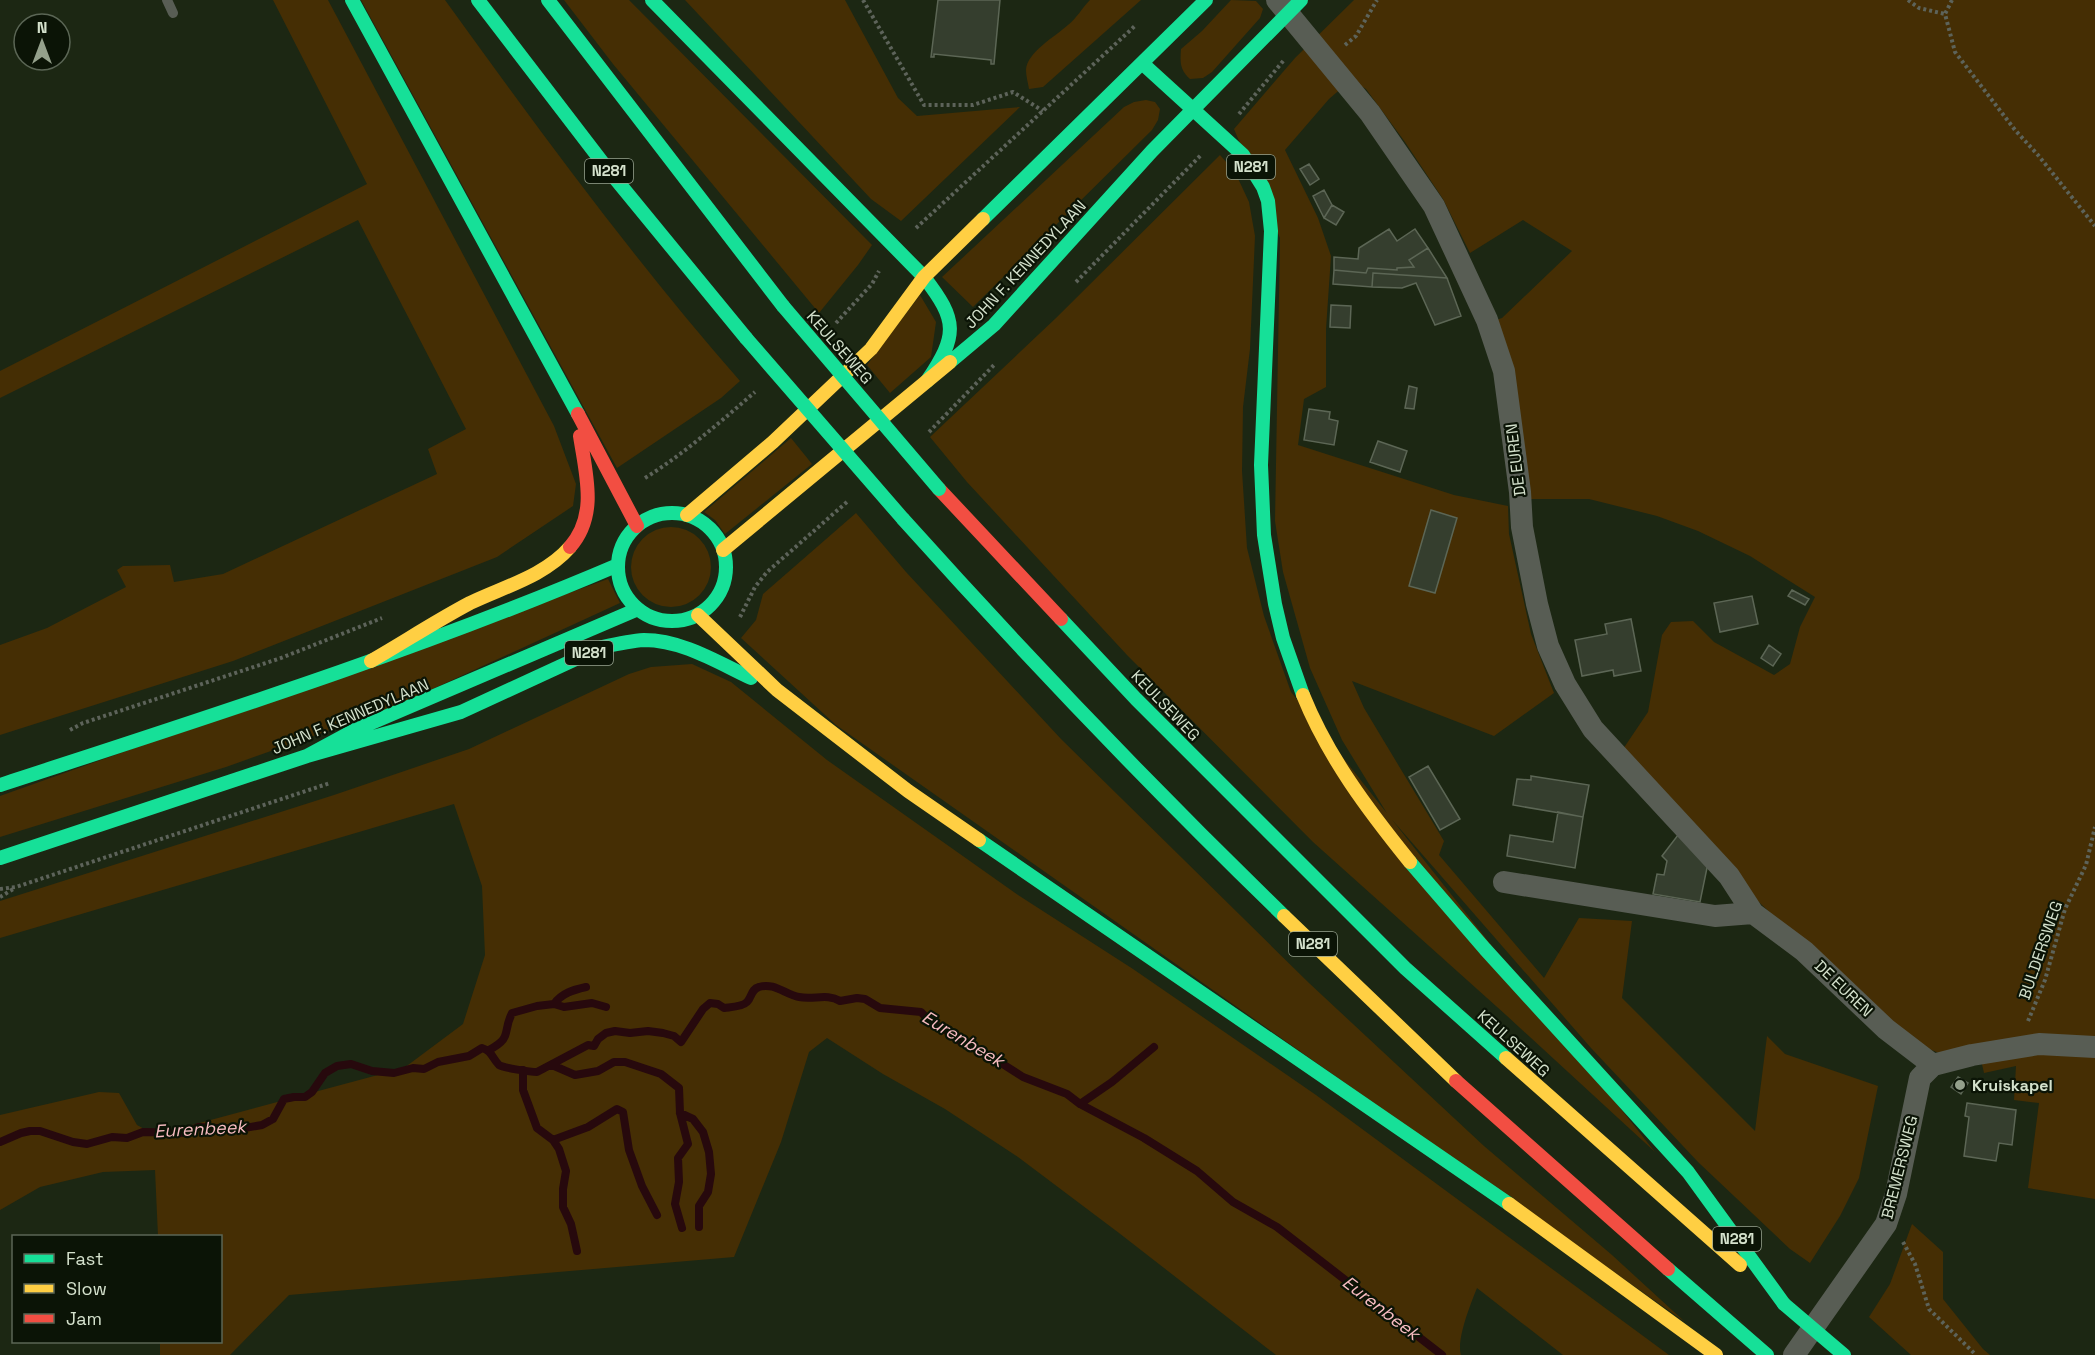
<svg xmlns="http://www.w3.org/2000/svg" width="2095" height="1355" viewBox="0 0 2095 1355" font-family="'Space Grotesk',sans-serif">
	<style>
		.green { fill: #452e04 }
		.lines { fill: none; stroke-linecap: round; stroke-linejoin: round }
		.stream { stroke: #27090d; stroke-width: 8 }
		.building { fill: #353e2e; stroke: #5c6655; stroke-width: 1.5 }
		.path { stroke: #5d635a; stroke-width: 4; stroke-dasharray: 3 3; stroke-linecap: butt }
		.lane { stroke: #585d54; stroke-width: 10 }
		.street { stroke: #585d54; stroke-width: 22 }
		.fast { stroke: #16e098; stroke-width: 14 }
		.slow { stroke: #ffcf43; stroke-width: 14 }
		.jam { stroke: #f24e42; stroke-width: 14 }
		.fast-bridge { stroke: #16e098; stroke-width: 14 }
		.poi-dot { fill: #94a08b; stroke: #0b1406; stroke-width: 2 }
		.labels { text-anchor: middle; stroke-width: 4.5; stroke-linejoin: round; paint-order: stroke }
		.shield { fill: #0b1406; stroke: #98a491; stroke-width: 1.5 }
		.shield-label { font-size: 15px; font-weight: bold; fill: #d4e1cc }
		.street-label { font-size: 16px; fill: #d4e1cc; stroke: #0b1406 }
		.poi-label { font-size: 16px; font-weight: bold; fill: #d4e1cc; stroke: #0b1406; text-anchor: start }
		.water-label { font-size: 18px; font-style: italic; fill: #f8bcc1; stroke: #0b1406 }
	</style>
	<rect width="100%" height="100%" fill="#1c2713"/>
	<path class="green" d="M 273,0 L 328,0 L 554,426 L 576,484 L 573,506 L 497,557 L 233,661 L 0,735 L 0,645 L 47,628 L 126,587 L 117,570 L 123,566 L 170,565 L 174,582 L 223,574 L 437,474 L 428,449 L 466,429 L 358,220 L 0,398 L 0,371 L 367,184 Z
		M 361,0 L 445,0 C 539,130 634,260 740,381 L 721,398 L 617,468 Z
		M 564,0 L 629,0 L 872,245 L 858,265 L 819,313 L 613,64 Z
		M 685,0 L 845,0 L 898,98 L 917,116 L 1020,107 L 901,221 L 871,199 Z
		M 1090,0 L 1141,0 L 1043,87 L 1029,89 C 1028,83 1026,76 1026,70 C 1027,52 1056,36 1068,25 C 1077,18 1082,8 1090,0 Z
		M 1231,0 L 1256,1 L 1263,9 L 1260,18 L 1212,72 L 1203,78 L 1190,79 C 1180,70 1180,63 1181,49 L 1202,31 Z
		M 1354,0 L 2095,0 L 2095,1199 L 2028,1188 L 2039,1103 L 2014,1100 L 2016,1066 L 1984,1073 L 1978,1047 L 1939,1053 L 1919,1045 L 1832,972 L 1712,857 L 1617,758 L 1648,712 L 1662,635 L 1671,622 L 1693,621 L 1714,642 L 1774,675 L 1790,664 L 1800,627 L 1815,597 L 1750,556 L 1698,531 L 1657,516 L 1589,499 L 1523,499 L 1493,321 L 1502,318 L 1572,251 L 1523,220 L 1470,253 L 1443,199 L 1405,142 L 1366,89 L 1351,80 L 1329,99 L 1285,150 L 1318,218 L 1331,256 L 1326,329 L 1326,387 L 1304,399 L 1298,445 L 1454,495 L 1508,506 L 1509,534 L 1531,634 L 1554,693 L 1494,736 L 1352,681 L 1364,708 L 1444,841 L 1439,855 L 1544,978 L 1579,918 L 1632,921 L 1622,998 L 1755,1131 L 1767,1036 L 1785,1054 L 1878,1086 L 1859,1178 L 1840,1216 L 1810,1263 L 1790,1249 L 1698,1162 L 1591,1048 L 1388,815 L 1342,740 L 1310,668 L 1283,572 L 1275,521 L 1280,238 L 1234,129 L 1295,58 Z
		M 1146,100 L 1155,102 L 1160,109 L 1158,120 L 1152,130 L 973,307 L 942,277 L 1124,107 L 1134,102 Z
		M 1220,155 L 1235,172 L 1249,202 L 1255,236 L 1250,349 L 1243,407 L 1242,471 L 1247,548 L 1264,616 L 1291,692 L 1655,1152 L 1506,1015 L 1313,842 L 1127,655 L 967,482 L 930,437 L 1056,318 Z
		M 920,295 L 936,322 L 931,357 L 890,393 L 867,365 Z
		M 791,438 L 812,464 L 725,534 L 715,520 L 704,512 Z
		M 856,513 L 906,572 L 1061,739 L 1309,983 L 1484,1146 L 1612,1255 L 1685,1322 L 836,725 L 741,638 L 756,620 L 763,594 Z
		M631 567a40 40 0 1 1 80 0a40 40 0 1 1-80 0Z
		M 608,579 L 620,603 L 389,709 L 226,767 L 0,837 L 0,796 Z
		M 692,664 L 731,682 L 827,760 L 1018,895 L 1133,969 L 1316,1095 L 1669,1355 L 1563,1355 L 1477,1288 C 1471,1303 1456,1340 1461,1355 L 1276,1355 L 1119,1233 L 1018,1157 L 945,1109 L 883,1074 L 827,1038 L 809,1052 L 781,1142 L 734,1257 L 289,1295 L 230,1355 L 160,1355 L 160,1342 L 220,1342 L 220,1236 L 158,1236 L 155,1170 L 103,1172 L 40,1187 L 0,1210 L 0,1115 L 99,1092 L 119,1093 L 137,1125 L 155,1135 L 404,1068 L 463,1024 L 485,955 L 482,886 L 454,804 L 0,938 L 0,901 L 334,795 L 469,749 L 629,674 L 651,667 Z
		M 1912,1224 L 1943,1252 L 1943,1299 L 1983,1349 L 1990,1355 L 1911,1355 L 1869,1317 L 1890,1284 Z"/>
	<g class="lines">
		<path class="stream" d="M 554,1004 L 564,1007 L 592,1003 L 606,1007
			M 489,1050 C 513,1037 502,1033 512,1013 L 537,1006 L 554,1004 C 562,993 573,990 586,987
			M 552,1065 L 575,1075 L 598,1071 L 614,1062 L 625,1062 L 661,1074 L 679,1088 L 680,1113 L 688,1144 L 678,1158 L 679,1182 L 675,1204 L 682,1228
			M 523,1070 L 523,1090 L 537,1128 L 553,1140 L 559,1149 L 566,1171 L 563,1189 L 563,1207 L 571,1224 L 577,1251
			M 1080,1104 L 1112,1082 L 1154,1047
			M 680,1113 L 693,1119 L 703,1132 L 709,1152 L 711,1174 L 708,1192 L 699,1206 L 699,1227
			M 553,1140 L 588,1127 L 617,1109 L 623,1112 L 629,1150 L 642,1186 L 657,1215
			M 0,1142 L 21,1133 L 30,1131 L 40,1131 L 73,1142 L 87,1144 L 112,1137 L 127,1138 L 143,1132 L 187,1133 L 198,1127 L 239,1129 L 262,1125 L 273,1119 L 284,1099 L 294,1097 L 305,1097 L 312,1092 L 325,1073 L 337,1066 L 351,1064 L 372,1071 L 394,1073 L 413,1068 L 424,1069 L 438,1062 L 469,1056 L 482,1048 C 492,1051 492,1058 499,1065 C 503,1068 531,1072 537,1072 L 588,1045 L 594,1046 L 598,1039 L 606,1033 L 615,1031 L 630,1033 L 648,1031 L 663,1033 L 674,1036 L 681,1042 L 703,1009 L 710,1003 L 718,1004 L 724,1008 C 731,1007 742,1007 747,1002 C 752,997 751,989 759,987 C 774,982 786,995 799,997 C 814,1000 827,993 840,1001 L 857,998 L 865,999 L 880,1008 L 921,1012 L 933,1025 L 943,1028 L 961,1042 L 990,1056 L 1023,1077 L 1067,1094 L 1080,1104 L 1144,1138 L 1197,1171 L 1233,1202 L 1277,1227 L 1442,1355"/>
	</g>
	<path class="building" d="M 938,0 L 1000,0 L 994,64 L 991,64 L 991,60 L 934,54 L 934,57 L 931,57 Z
		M 1309,164 L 1319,179 L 1310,185 L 1300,169 Z
		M 1324,190 L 1332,205 L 1324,218 L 1313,196 Z
		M 1332,205 L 1344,212 L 1336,225 L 1324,218 Z
		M 1389,229 L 1397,241 L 1415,229 L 1428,248 L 1409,260 L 1414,267 L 1397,268 L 1397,270 L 1368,268 L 1366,273 L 1334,270 L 1334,257 L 1358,259 L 1359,248 Z
		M 1428,248 L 1447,278 L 1373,273 L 1372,287 L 1333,284 L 1334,270 L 1366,273 L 1368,268 L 1397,270 L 1397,268 L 1414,267 L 1409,260 Z
		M 1373,273 L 1447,278 L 1461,316 L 1435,325 L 1416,283 L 1402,288 L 1372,287 Z
		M 1331,305 L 1351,306 L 1350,328 L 1330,327 Z
		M 1409,386 L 1417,388 L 1414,409 L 1405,408 Z
		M 1309,409 L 1330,412 L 1329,419 L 1338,421 L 1334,445 L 1304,440 Z
		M 1378,441 L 1407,451 L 1400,472 L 1370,462 Z
		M 1431,510 L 1457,518 L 1435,593 L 1409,586 Z
		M 1792,590 L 1809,599 L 1805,605 L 1788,596 Z
		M 1752,596 L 1758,624 L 1720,632 L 1714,603 Z
		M 1631,619 L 1641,671 L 1614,676 L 1613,670 L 1582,676 L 1575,640 L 1607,634 L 1605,624 Z
		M 1769,645 L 1781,654 L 1773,666 L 1761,658 Z
		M 1428,766 L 1460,819 L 1440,830 L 1409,777 Z
		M 1531,776 L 1589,785 L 1583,817 L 1513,805 L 1517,779 L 1531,780 Z
		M 1558,812 L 1583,817 L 1575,868 L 1507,856 L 1510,835 L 1553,842 Z
		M 1678,835 L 1708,863 L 1700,902 L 1653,894 L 1657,874 L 1664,875 L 1667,861 L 1662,856 Z
		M 1958,1077 L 1968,1083 L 1961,1094 L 1951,1087 Z
		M 1967,1103 L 2016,1110 L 2012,1145 L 1999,1143 L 1996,1161 L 1964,1156 L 1969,1117 L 1965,1116 Z"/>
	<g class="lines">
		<path class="path" d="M 863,0 L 924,105 L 973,105 L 1013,92 L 1043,111
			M 1908,0 L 1919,8 L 1945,14
			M 1952,0 L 1945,14 L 1955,52 L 2015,130 L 2038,155 L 2095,226
			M 1345,45 L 1356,36 L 1377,0
			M 1239,114 L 1284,60
			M 916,228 L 1136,25
			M 1076,282 L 1201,155
			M 836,323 L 872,284 L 879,271
			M 929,432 L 995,364
			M 645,478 C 685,453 719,423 755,392
			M 740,617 L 755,587 L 767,572 L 848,501
			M 70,730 L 83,723 L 281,658 L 382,618
			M 0,889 L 16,887 L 330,783
			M 0,897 L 15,888
			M 2028,1021 L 2045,980 L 2065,909 L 2086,865 L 2095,827
			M 1903,1242 L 1915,1264 L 1929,1309 L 1976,1355"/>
		<path class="lane" d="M 167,0 L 173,13"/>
		<path class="street" d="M 1277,0 L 1370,113 L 1434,206 L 1487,320 L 1504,371 L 1520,492 L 1522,527 L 1537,604 L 1548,646 L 1565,684 L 1593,729 L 1729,876 L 1753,913 L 1804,951 L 1886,1029 L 1933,1065
			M 1504,882 L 1715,916 L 1753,913
			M 1933,1065 L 1972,1055 L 2039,1044 L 2095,1047
			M 1794,1355 L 1886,1224 L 1896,1194 L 1920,1078 L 1933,1065"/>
		<path class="fast" d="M 352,0 L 578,414
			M 478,0 L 609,171 L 746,338
			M 548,0 L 783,306
			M 652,0 L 924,277 C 958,321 958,335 927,381
			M 1142,63 L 1243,155 L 1263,187 L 1268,201 L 1271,231 L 1261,465 L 1264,535 L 1275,604 L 1283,638 L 1303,695
			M 983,219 L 1206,0
			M 950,362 L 994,325 L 1152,151 L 1301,0
			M618 567a54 54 0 1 1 108 0a54 54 0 1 1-108 0Z
			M 903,519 C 1026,656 1152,788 1284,916
			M 1061,619 L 1136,699 L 1405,968 L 1506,1058
			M 307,756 L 461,712 L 602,647 C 616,644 630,641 644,640 C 682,640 717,662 751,678
			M 0,785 C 208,717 417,651 618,565
			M 979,840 L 1509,1204
			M 0,858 L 307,756 L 357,729 L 638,609
			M 1410,862 L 1485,949 L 1688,1172 L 1784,1304
			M 1668,1269 L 1767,1355"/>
		<path class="slow" d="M 687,515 L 773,442 L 871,349 L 924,277 L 983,219
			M 723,550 L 950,362
			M 698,615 L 777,690 L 908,791 L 979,840
			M 371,661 C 404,642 436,621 470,603 C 503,587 545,576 570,547
			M 1303,695 C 1328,757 1368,810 1410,862
			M 1284,916 L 1456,1081
			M 1506,1058 L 1740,1265
			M 1509,1204 L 1716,1355"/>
		<path class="jam" d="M 578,414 L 637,526
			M 939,489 L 1061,619
			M 570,547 C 598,515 586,475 580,436
			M 1456,1081 L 1668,1269"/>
		<path class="fast-bridge" d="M 783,306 L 939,489
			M 746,338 L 903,519
			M 1784,1304 L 1844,1355"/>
	</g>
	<circle class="poi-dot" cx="1960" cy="1085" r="6"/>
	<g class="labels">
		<g class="shield">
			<rect x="1227" y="155" width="48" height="24" rx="4.5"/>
			<rect x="585" y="159" width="48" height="24" rx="4.5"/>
			<rect x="565" y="641" width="48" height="24" rx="4.5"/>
			<rect x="1289" y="932" width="48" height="24" rx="4.5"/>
			<rect x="1713" y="1227" width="48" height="24" rx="4.5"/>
		</g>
		<g class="shield-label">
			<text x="1251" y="172">N281</text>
			<text x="609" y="176">N281</text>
			<text x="589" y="658">N281</text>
			<text x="1313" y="949">N281</text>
			<text x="1737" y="1244">N281</text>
		</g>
		<g class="street-label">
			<text transform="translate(1025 264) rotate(-47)" y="6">JOHN F. KENNEDYLAAN</text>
			<text transform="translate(840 347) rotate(49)" y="6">KEULSEWEG</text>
			<text transform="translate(1515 460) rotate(-97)" y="6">DE EUREN</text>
			<text transform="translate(1166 705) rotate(46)" y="6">KEULSEWEG</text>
			<text transform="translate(350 716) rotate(-23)" y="6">JOHN F. KENNEDYLAAN</text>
			<text transform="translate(2040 950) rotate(-71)" y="6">BULDERSWEG</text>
			<text transform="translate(1844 988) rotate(44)" y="6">DE EUREN</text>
			<text transform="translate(1514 1043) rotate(42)" y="6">KEULSEWEG</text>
			<text transform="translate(1899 1167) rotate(-76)" y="6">BREMERSWEG</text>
		</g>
		<g class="poi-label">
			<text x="1972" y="1091">Kruiskapel</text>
		</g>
		<g class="water-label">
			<text transform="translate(963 1039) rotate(31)" y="6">Eurenbeek</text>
			<text transform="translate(200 1129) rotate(-3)" y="6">Eurenbeek</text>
			<text transform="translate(1381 1308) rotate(38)" y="6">Eurenbeek</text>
		</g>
	</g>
	<rect x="12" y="1235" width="210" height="108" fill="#0b1406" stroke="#5b6655" stroke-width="1.5"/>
	<rect x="24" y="1254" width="30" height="9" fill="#16e098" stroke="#5b6655" stroke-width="1.5"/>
	<text x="66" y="1265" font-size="18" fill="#d4e1cc">Fast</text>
	<rect x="24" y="1284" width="30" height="9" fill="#ffcf43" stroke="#5b6655" stroke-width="1.5"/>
	<text x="66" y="1295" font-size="18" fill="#d4e1cc">Slow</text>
	<rect x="24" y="1314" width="30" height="9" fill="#f24e42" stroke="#5b6655" stroke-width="1.5"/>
	<text x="66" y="1325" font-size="18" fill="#d4e1cc">Jam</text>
	<g transform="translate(42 42)"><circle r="28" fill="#0b1406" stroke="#5b6655" stroke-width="1.5"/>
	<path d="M0-4.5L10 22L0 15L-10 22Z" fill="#94a08b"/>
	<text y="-9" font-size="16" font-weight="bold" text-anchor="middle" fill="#d4e1cc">N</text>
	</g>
</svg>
